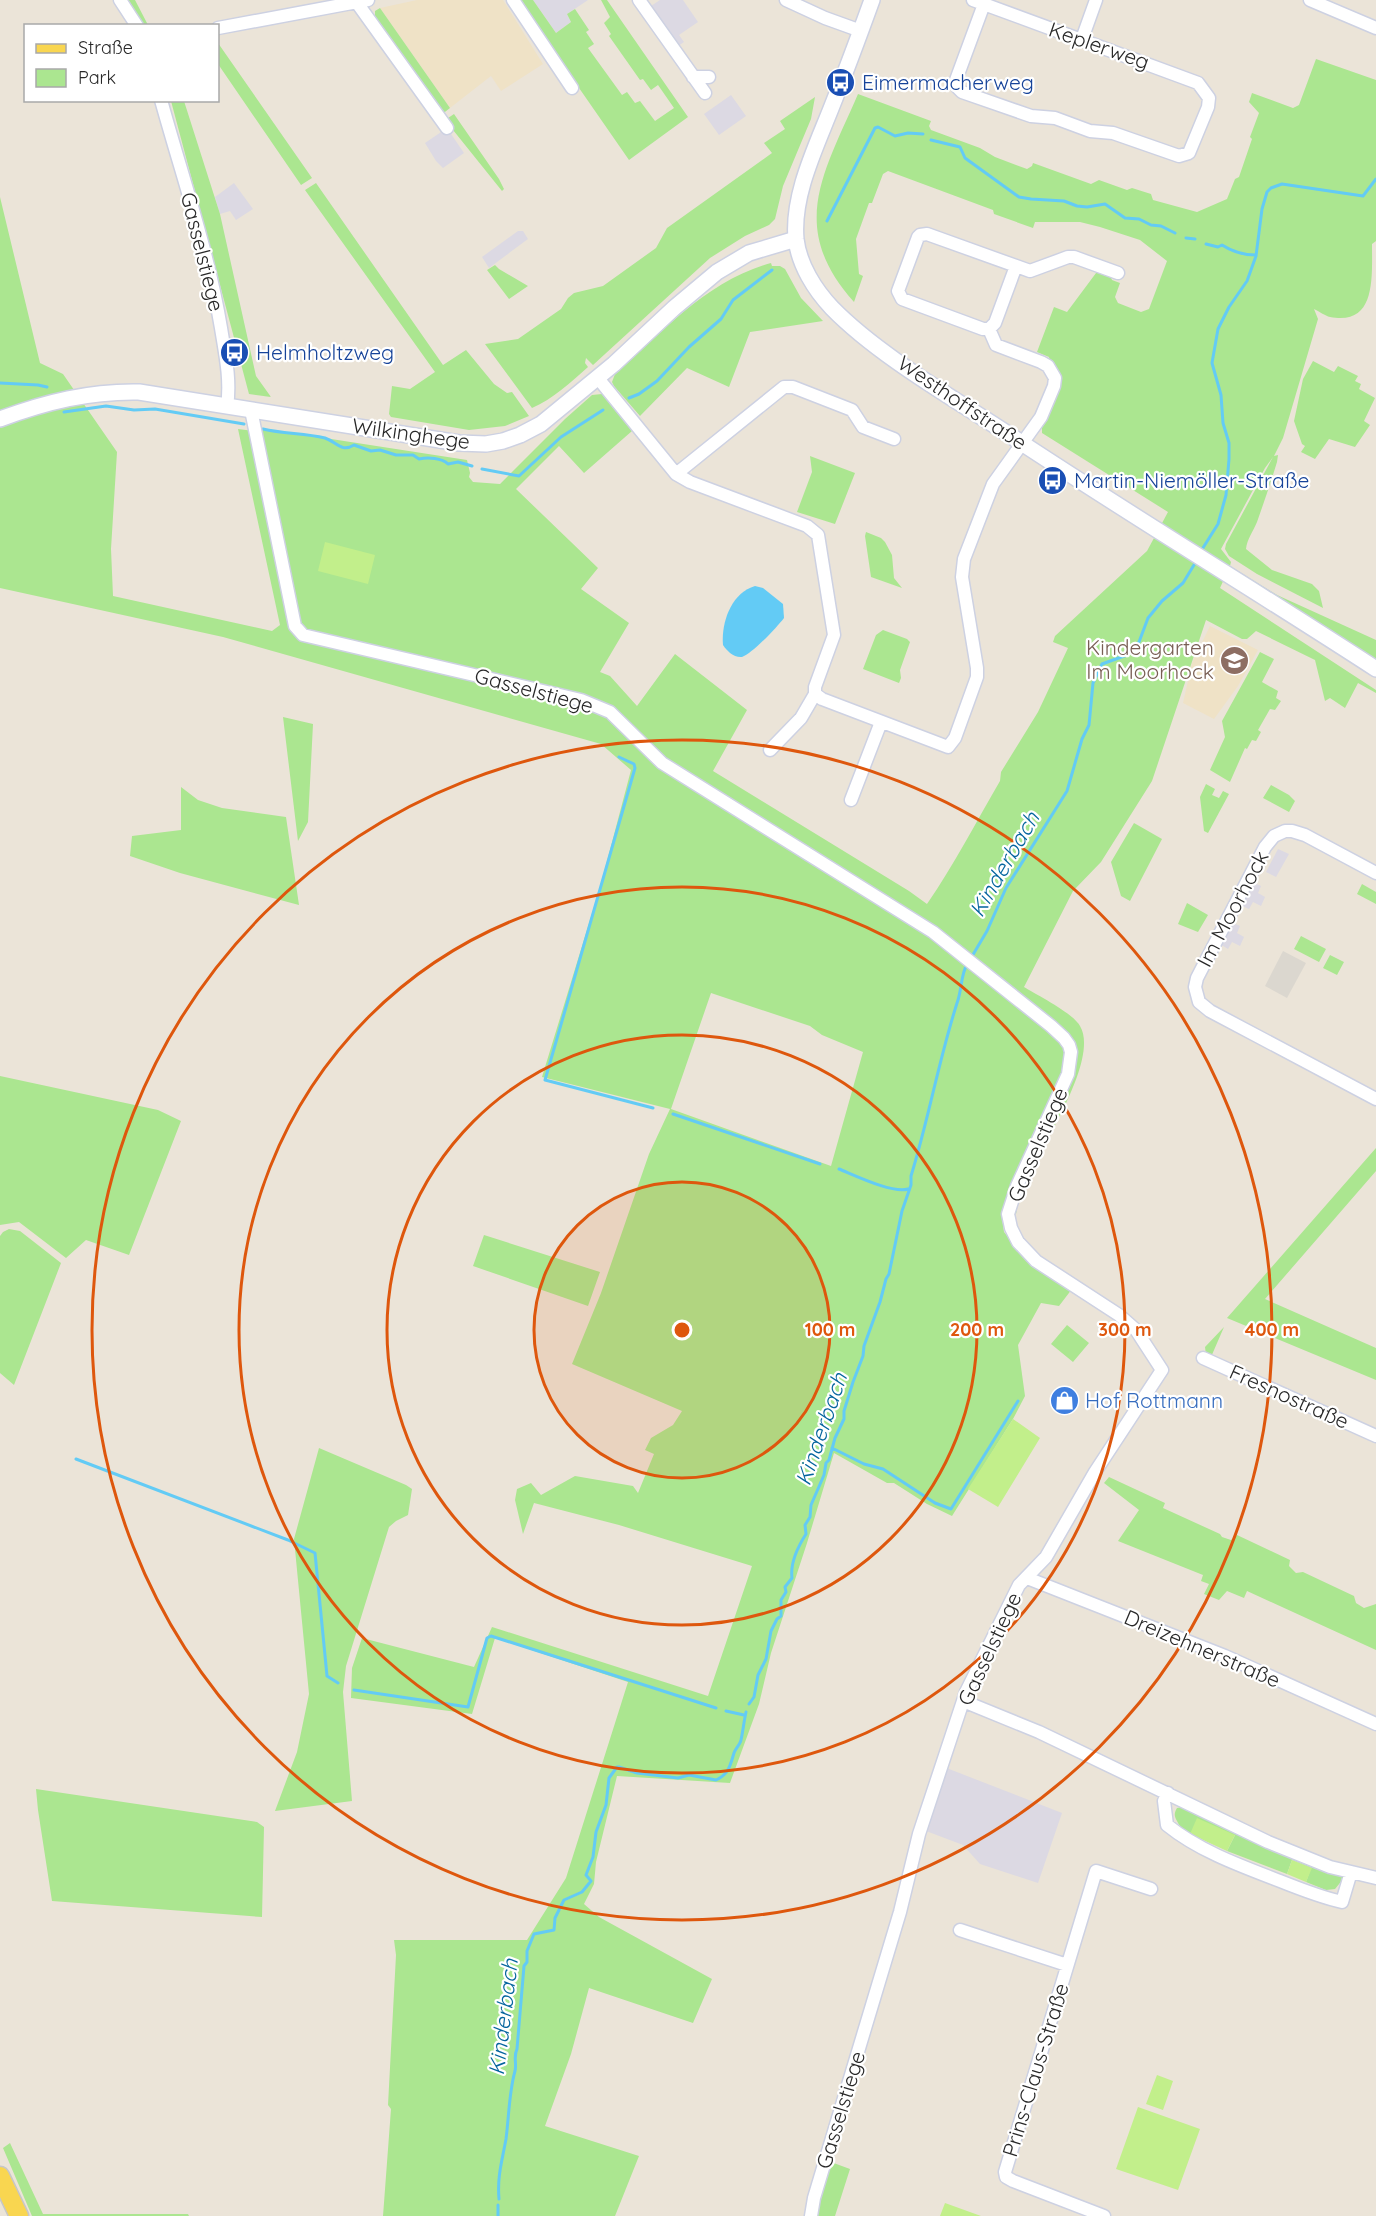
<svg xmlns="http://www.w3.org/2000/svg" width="1376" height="2216" viewBox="0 0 1376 2216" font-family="Quicksand,sans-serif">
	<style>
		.industrial { fill: #dcd9e3 }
		.education { fill: #efe2c6 }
		.green { fill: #abe690; fill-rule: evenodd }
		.pitch { fill: #c2ef8b }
		.plaza { fill: #dbd7cf }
		.water { fill: #63cbf5 }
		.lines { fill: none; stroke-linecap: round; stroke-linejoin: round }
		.stream { stroke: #63cbf5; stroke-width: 3 }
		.minor-casing { stroke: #cdd1e2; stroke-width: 15 }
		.tertiary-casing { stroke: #cdd1e2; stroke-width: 18 }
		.primary-casing { stroke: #c7c7c7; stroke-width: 21 }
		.minor { stroke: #fff; stroke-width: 12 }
		.tertiary { stroke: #fff; stroke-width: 15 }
		.primary { stroke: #f9d650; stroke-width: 18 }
		.ring { fill: none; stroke: #de570d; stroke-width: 3 }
		.labels { text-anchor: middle; stroke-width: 4.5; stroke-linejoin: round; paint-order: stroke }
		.street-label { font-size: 21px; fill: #282828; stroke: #fff }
		.transit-label { font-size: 21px; fill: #164399; stroke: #fff; text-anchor: start }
		.education-label { font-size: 21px; fill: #785e54; stroke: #fff; text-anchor: end }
		.shop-label { font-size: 21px; fill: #366cbe; stroke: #fff; text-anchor: start }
		.water-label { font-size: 22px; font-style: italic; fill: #05659e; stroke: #fff }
		.centre { fill: #de570d; stroke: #fff; stroke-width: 3 }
		.ring-label { font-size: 18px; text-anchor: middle; font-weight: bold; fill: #de570d; stroke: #fff; stroke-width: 4.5; stroke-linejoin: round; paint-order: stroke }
	</style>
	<rect width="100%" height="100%" fill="#ebe4d8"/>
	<path class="industrial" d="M 533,0 L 588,0 L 567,14 L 571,22 L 556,33 Z
		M 660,0 L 683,0 L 698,22 L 679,35 L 684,42 L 675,48 L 648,8 Z
		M 731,95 L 746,116 L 719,135 L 704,114 Z
		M 447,128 L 464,153 L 443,168 L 436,161 L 425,143 Z
		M 234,183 L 253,209 L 236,220 L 230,211 L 220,214 L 215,197 Z
		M 518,231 L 523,231 L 528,239 L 489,268 L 482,257 Z
		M 1278,849 L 1289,854 L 1276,877 L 1266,872 Z
		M 1252,882 L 1261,886 L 1258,893 L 1265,897 L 1261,906 L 1253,902 L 1249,909 L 1240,905 Z
		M 1231,922 L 1240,926 L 1237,933 L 1244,937 L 1240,946 L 1232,942 L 1228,949 L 1220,944 Z
		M 944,1767 L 1062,1813 L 1038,1883 L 980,1864 L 963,1845 L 926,1831 Z"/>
	<path class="education" d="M 417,0 L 503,0 L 543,64 L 501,91 L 491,76 L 450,108 L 380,8 Z
		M 1210,626 L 1258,650 L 1238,686 L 1214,719 L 1183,703 L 1192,663 Z"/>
	<path class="green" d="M 125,0 L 135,0 L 148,25 L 142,25 Z
		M 518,0 L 533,0 L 556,33 L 571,22 L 567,14 L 575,9 L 589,30 L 586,32 L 594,44 L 588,48 L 622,95 L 627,92 L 635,103 L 640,101 L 655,121 L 674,108 L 658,85 L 651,90 L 643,79 L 640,80 L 609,36 L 611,34 L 604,23 L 610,17 L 601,0 L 607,0 L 688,117 L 629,160 Z
		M 380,8 L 450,108 L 441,115 L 375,19 L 375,11 Z
		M 218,43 L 312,178 L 301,185 L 218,64 Z
		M 1316,59 L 1376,80 L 1376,241 L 1372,244 C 1372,279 1376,326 1330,317 C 1325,316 1319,311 1314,309 L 1318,319 L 1283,438 L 1274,456 L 1278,455 L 1277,462 C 1271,482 1264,502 1257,522 C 1253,532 1247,539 1246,549 L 1272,570 L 1312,584 L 1319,591 L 1323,608 L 1257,574 L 1229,556 L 1225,549 L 1226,544 L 1273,457 L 1265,468 L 1221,549 L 1231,562 L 1230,566 L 1277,595 L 1376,640 L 1376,663 L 1229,568 L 1220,588 L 1376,690 L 1376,693 L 1358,683 L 1345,708 L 1330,698 L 1325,701 L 1315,660 L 1256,631 L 1247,639 L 1242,639 L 1206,620 L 1152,781 L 1101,862 L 1073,891 L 1024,987 C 1037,995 1073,1013 1080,1026 C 1100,1059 1040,1150 1024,1182 C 1020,1192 1018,1203 1016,1214 L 1002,1217 L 1004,1232 L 1024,1257 L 1072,1289 L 1059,1306 L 1041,1303 L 1018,1345 L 1025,1396 L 1013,1419 L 952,1516 L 927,1504 L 894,1483 L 887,1483 L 834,1453 L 807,1543 L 771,1653 L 759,1704 L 730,1783 L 617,1776 L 596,1862 L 594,1884 L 584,1904 L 599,1917 L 712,1979 L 693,2023 L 589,1988 L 571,2054 L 545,2126 L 639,2156 L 615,2216 L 383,2216 L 391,2109 L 388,2105 L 396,1955 L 394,1940 L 527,1940 L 566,1878 L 628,1682 L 495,1638 L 472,1714 L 351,1698 L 352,1668 L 362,1638 L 474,1667 L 492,1627 L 708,1696 L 752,1566 L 619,1525 L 534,1503 L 523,1534 L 515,1500 L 517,1489 L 531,1483 L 541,1495 L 575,1476 L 633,1486 L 638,1493 L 654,1454 L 645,1450 L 651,1438 L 673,1425 L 682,1411 L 572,1364 L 601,1293 L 649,1154 L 670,1109 L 542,1077 L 601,884 L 631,770 L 601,744 L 223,637 L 0,588 L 0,197 L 40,363 L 63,374 L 117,452 L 111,549 L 113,596 L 272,631 L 280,625 L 238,429 L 261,432 L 260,428 L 467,460 L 470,473 L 469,477 L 473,482 L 500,484 L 565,419 L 592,395 L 602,394 L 632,431 L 584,473 L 559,446 L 516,489 L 598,568 L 581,589 L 629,623 L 600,672 L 610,676 L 637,706 L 675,654 L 747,710 L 713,771 L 909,891 L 927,904 C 954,865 976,822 1000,781 L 1001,772 L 1038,712 L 1068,648 L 1053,642 L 1055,636 L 1147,551 L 1168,512 L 1042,433 L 1042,427 L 1056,395 L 1049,357 L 1037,352 L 1054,307 L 1067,312 L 1099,269 L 1109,273 L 1112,280 L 1120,283 L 1115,297 L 1118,303 L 1141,312 L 1149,309 L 1167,261 L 1140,240 L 1100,227 L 1080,222 L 1035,222 L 1033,228 L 994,214 L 993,210 L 888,171 L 883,174 L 872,203 L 869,203 L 856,239 L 859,274 L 863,276 L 854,302 C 787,227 824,173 858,94 L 931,121 L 929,126 L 931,130 L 980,148 L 995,157 L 1027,169 L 1032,166 L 1033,163 L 1091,184 L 1099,180 L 1127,190 L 1132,188 L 1151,194 L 1153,200 L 1197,212 L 1227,199 L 1235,179 L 1239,177 L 1252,139 L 1250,137 L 1259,113 L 1249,102 L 1252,93 L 1293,108 L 1299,105 ZM 711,993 L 810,1026 L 822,1035 L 863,1052 L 831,1166 L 671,1109 Z
		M 815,97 L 811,119 L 783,186 L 775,219 L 769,225 L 745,236 L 710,258 L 593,365 L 586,358 L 585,363 L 588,367 C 571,382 553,399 532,408 L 485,344 L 518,339 L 561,309 L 568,298 L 574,293 L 603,286 L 656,248 L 667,228 L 772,153 L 764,143 L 785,129 L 780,121 Z
		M 171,101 L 184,101 L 220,214 L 256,376 L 271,397 L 249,394 Z
		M 454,114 L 499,179 L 504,189 L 502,191 L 445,120 Z
		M 316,183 L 443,365 L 466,350 L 494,384 L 507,393 L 512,392 L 529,416 L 505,426 L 469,430 L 391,417 L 389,414 L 392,386 L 410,389 L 435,372 L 305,190 Z
		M 771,263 L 772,266 L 780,266 L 785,269 L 801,298 L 823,321 L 750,332 L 729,387 L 687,368 L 640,416 L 614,386 L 612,382 L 615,374 C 662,332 708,280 771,263 Z
		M 495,265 L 499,269 L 528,286 L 509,299 L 487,270 Z
		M 1313,361 L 1334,372 L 1338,366 L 1358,376 L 1355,381 L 1361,384 L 1359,389 L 1375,398 L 1364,421 L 1370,425 L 1355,447 L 1329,439 L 1315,459 L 1301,452 L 1305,446 L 1302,444 L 1294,421 L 1303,379 Z
		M 810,456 L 855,473 L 835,524 L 797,512 L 812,472 Z
		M 866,532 L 881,538 L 885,542 L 892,555 L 894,578 L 902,588 L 871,577 L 865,536 Z
		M 883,630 L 907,639 L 910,642 L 900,670 L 901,678 L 899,683 L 863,669 L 876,635 Z
		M 1260,652 L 1274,659 L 1262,682 L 1278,691 L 1276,698 L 1281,701 L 1275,710 L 1270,709 L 1258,730 L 1261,732 L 1256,741 L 1252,740 L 1247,749 L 1245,748 L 1230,782 L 1210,770 L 1225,737 L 1222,721 Z
		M 283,717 L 313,724 L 308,822 L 298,841 Z
		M 1206,784 L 1215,789 L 1212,795 L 1219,798 L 1223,791 L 1229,794 L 1208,833 L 1204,831 L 1200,797 Z
		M 1271,785 L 1289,795 L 1295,801 L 1289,812 L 1263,798 Z
		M 181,787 L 198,800 L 222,808 L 286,817 L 299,905 L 180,873 L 130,856 L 132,836 L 181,830 Z
		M 1134,823 L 1162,839 L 1130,901 L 1121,896 L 1111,862 Z
		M 1362,884 L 1376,892 L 1376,904 L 1357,894 Z
		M 1187,903 L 1208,915 L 1198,932 L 1178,924 Z
		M 1301,936 L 1326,949 L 1319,962 L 1294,949 Z
		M 1330,955 L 1344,962 L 1337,975 L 1323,968 Z
		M 0,1076 L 158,1110 L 181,1121 L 129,1255 L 86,1240 L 66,1258 L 19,1222 L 0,1225 Z
		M 1376,1148 L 1376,1171 L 1265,1299 L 1376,1348 L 1376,1380 L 1227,1318 Z
		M 9,1229 L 20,1231 L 61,1263 L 14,1385 L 0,1373 L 0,1236 L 3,1232 Z
		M 484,1235 L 600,1272 L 588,1306 L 473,1266 Z
		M 1067,1325 L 1089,1343 L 1073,1362 L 1051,1344 Z
		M 1224,1327 L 1211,1357 L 1206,1355 L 1205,1347 Z
		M 319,1448 L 406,1485 L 412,1489 L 408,1515 L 396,1521 L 389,1527 L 346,1666 L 343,1692 L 352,1801 L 275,1811 L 297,1752 L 309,1694 L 294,1539 Z
		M 1109,1477 L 1165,1503 L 1163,1508 L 1220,1534 L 1222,1537 L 1231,1540 L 1237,1535 L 1290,1560 L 1289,1566 L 1296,1573 L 1303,1572 L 1354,1596 L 1356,1603 L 1364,1608 L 1376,1604 L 1376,1650 L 1247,1591 L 1244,1598 L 1227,1591 L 1219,1600 L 1204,1594 L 1209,1584 L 1201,1581 L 1203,1575 L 1118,1541 L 1139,1510 L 1104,1483 Z
		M 36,1789 L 257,1822 L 264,1827 L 262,1917 L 52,1901 L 38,1810 Z
		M 1183,1807 L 1343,1874 L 1344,1878 L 1335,1889 L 1326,1890 L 1306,1882 L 1311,1868 L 1292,1860 L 1287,1874 L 1227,1851 L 1235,1835 C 1216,1835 1186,1841 1177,1821 C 1174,1816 1174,1813 1177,1808 Z
		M 10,2143 L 43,2214 L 188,2214 L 189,2216 L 32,2216 L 3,2148 Z
		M 831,2162 L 850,2169 L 835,2216 L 816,2216 L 819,2195 Z"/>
	<path class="pitch" d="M 325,542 L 375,555 L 368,584 L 318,571 Z
		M 1013,1419 L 1040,1438 L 998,1507 L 968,1489 Z
		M 1197,1818 L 1235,1835 L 1227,1851 L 1190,1834 Z
		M 1292,1860 L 1312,1868 L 1306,1882 L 1287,1874 Z
		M 1157,2075 L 1173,2081 L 1163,2110 L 1146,2104 Z
		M 1138,2107 L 1200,2129 L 1178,2190 L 1116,2169 Z
		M 945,2203 L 981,2216 L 940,2216 Z"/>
	<path class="plaza" d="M 1283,951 L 1306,963 L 1287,998 L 1265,986 Z"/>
	<path class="water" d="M 755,586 L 763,588 L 783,604 L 784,618 C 778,626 752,654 742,657 C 734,658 727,651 723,645 C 721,623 731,593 755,586 Z"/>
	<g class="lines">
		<path class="stream" d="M 931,140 L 960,147 L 965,158 L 1019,197 L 1031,199 L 1064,201 L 1077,206 L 1087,207 L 1105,204 L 1125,218 L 1139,219 L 1151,225 L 1161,226 L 1175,233
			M 827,221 L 875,128 L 878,127 L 895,136 L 908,133 L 923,134
			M 1186,238 L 1195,239
			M 1206,244 L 1218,247 L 1222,245 C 1233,252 1243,255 1256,255
			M 0,383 L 38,385 L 47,387
			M 629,398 L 639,394 L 657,381 L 689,347 L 721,319 L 733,300 L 772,270
			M 64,412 L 106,406 L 134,410 L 155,409 L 244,424
			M 263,429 C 284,434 304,433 325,438 C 337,442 341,453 354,445 L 371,451 L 380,450 L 396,455 L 413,455 L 419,459 C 428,457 442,458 448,464 L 458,462 L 472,466
			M 482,469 L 519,476 L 561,437 L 603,410
			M 1201,551 L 1218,524 L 1226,495 L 1229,459 L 1229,443 L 1223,423 L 1221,395 L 1212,363 L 1218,329 L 1229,307 L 1247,281 L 1256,256 L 1262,209 L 1267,192 L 1271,188 L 1282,184 L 1363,196 L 1376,179
			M 619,757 L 634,764 L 635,768 L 545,1080 L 653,1108
			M 971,958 L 987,931 L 1006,888 L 1067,791 L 1082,739 L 1089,725 L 1093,683 L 1102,664 L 1127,655 L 1139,642 L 1148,618 L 1162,601 L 1183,583 L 1197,560
			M 673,1114 L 820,1164
			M 839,1169 C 854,1175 893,1194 908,1189
			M 832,1448 L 864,1464 L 883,1469 L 935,1503 L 951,1509 L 1018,1401
			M 76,1459 L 288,1540 L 315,1553 L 327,1676 L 338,1683
			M 354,1690 L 468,1707 L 487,1638 L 491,1636 L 716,1708
			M 749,1704 L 754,1697 L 758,1675 L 766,1659 L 771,1631 L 777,1619 L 781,1616 L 781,1600 L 786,1592 L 785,1587 L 792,1578 C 790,1563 799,1545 806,1534 L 805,1525 L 810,1517 L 811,1505 L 824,1475 L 826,1463 L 829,1460 L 835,1438 L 844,1419 L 844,1411 L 853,1382 L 863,1356 L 864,1346 L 880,1302 L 886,1279 L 889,1274 L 902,1211 L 911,1185 L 911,1176 C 929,1118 939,1058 958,1000 C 962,987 961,975 967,964
			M 726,1711 L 744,1715
			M 499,2199 C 497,2177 502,2161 506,2139 C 509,2116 509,2092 515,2071 C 517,2063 513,2057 517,2049 L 524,1966 L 527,1962 L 527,1951 L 534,1934 L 554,1930 L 555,1918 L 564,1900 L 582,1892 L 591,1881 L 586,1875 L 593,1857 L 596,1832 L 606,1805 L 609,1778 L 617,1767 L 619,1767 L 637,1773 L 678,1778 L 689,1775 L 716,1780 C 729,1774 730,1766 734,1753 C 735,1749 740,1745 741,1740 C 743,1731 744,1721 746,1712
			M 498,2205 L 498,2216"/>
		<defs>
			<path id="minor" d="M 120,0 L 137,26
				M 355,0 L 447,128
				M 513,0 L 572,88
				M 639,0 L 705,93
				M 786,0 L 825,18 L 861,31
				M 973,0 L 1198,83 L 1209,98 L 1208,107 L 1189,153 L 1179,156 L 1113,133 L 1090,131 L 1055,118 L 1031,116 L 962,92 L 957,87 L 956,80 L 984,4
				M 1310,0 L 1376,28
				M 218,28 L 368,0
				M 1082,39 L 1096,0
				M 693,77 L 709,77
				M 161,100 C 182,176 208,250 221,328 C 225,353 231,380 227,406
				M 989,329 L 995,323 L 1016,266
				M 597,377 L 676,474 L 690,482 L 807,526 L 818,535 L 834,635 L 815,687 L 815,694 L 822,699 L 948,747 L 955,738 L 977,677 L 977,668 L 962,577 L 964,559 L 993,484 L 1041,417 L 1054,386 L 1055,378 L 1048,366 L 1041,362 L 996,345 L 989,329 L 983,329 L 902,299 L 898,291 L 918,237 L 920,235 L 927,234 L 1030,271 L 1068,257 L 1074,257 L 1118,273
				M 251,410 L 295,626 L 303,635 L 581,700 L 610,712 L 662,763 L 933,932 L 1051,1026 L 1064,1038 L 1069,1045 L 1071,1052 L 1068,1074 L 1017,1186 L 1008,1214 L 1011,1228 L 1018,1242 L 1036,1261 L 1119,1315 L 1136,1330 L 1162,1370 L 1095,1472 L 1046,1557 L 1019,1585 L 966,1692 L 919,1834 L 900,1912 L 814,2198 L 811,2216
				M 676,474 L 784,387 L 793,387 L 852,410 L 863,427 L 894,439
				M 770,750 L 801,718 L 815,694
				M 851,800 L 881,722
				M 1376,873 L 1305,835 L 1292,831 L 1285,831 L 1274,836 L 1265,847 L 1197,978 L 1195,987 L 1199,1002 L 1210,1011 L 1376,1099
				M 1203,1358 L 1376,1436
				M 1027,1578 L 1225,1656 L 1376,1724
				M 963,1701 L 1039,1732 L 1268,1842 L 1330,1867 L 1376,1878
				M 1168,1793 L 1164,1801 L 1167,1825 C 1199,1851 1241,1866 1280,1881 C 1300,1889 1320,1897 1342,1902 L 1351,1872
				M 960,1930 L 1067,1965
				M 1104,2216 L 1013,2181 L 1006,2177 L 1005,2172 L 1096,1871 L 1151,1889"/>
			<path id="tertiary" d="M 872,0 C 859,36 846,71 832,106 C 816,147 792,195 796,239 C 799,265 815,290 832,308 C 878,355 950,396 1005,432 C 1127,513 1253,589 1376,669
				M 0,419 C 46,402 90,391 139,392 L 459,443 L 486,444 L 503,441 L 520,435 L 541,424 L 614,364 L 674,308 L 717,272 L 749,253 L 796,239"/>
			<path id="primary" d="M 0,2176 L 19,2216"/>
		</defs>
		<use href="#minor" class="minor-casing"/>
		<use href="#tertiary" class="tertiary-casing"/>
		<use href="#primary" class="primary-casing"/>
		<use href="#minor" class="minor"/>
		<use href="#tertiary" class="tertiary"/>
		<use href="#primary" class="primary"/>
	</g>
	<circle cx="682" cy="1330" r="148" fill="#de570d" fill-opacity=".12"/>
	<g class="ring">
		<circle cx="682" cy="1330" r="148"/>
		<circle cx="682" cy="1330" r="295"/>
		<circle cx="682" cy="1330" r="443"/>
		<circle cx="682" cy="1330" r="590"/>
	</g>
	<defs>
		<symbol id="bus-disc" viewBox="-11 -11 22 22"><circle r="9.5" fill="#1a4fb4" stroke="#fff"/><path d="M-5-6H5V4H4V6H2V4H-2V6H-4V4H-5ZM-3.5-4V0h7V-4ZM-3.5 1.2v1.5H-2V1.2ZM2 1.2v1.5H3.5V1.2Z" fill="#fff"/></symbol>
		<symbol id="school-disc" viewBox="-11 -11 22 22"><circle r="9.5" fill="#8d6e63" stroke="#fff"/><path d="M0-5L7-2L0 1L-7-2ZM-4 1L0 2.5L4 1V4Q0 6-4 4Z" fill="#fff"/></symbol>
		<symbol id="shop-disc" viewBox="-11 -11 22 22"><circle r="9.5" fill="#3f7fe0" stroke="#fff"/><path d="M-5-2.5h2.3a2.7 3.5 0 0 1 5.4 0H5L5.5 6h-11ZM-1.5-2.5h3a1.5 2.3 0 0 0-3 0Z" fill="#fff"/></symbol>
	</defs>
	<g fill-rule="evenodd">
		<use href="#bus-disc" x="824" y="66" width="33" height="33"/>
		<use href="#bus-disc" x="218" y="336" width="33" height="33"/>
		<use href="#bus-disc" x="1036" y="464" width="33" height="33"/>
		<use href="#school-disc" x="1218" y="644" width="33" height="33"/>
		<use href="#shop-disc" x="1048" y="1384" width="33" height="33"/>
	</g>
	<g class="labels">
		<g class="street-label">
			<text transform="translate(1099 46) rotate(19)" y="7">Keplerweg</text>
			<text transform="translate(202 252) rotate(76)" y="7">Gasselstiege</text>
			<text transform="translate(962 403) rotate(34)" y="7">Westhoffstraße</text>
			<text transform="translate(411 434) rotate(8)" y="7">Wilkinghege</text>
			<text transform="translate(534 691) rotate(15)" y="7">Gasselstiege</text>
			<text transform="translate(1233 909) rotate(-62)" y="7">Im Moorhock</text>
			<text transform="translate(1038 1145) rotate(-67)" y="7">Gasselstiege</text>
			<text transform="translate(1289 1397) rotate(24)" y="7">Fresnostraße</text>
			<text transform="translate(990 1649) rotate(-65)" y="7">Gasselstiege</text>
			<text transform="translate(1202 1649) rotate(23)" y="7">Dreizehnerstraße</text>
			<text transform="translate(1036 2070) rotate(-73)" y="7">Prins-Claus-Straße</text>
			<text transform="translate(841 2110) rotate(-73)" y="7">Gasselstiege</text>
		</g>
		<g class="transit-label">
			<text x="862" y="90">Eimermacherweg</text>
			<text x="256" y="360">Helmholtzweg</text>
			<text x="1074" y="488">Martin-Niemöller-Straße</text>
		</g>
		<g class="education-label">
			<text x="1214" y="655">Kindergarten<tspan x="1214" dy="24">Im Moorhock</tspan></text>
		</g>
		<g class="shop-label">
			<text x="1085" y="1408">Hof Rottmann</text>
		</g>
		<g class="water-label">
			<text transform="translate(1004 864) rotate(-60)" y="8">Kinderbach</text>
			<text transform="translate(821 1429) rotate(-71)" y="8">Kinderbach</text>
			<text transform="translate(503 2017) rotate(-83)" y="8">Kinderbach</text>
		</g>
	</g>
	<circle cx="682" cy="1330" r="9" class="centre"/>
	<g class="ring-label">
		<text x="830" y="1336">100 m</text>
		<text x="977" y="1336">200 m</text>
		<text x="1125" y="1336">300 m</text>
		<text x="1272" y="1336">400 m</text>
	</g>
	<rect x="24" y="24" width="195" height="78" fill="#ffffff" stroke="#a9a9a9" stroke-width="1.5"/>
	<rect x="36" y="44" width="30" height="9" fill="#f9d650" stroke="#a9a9a9" stroke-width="1.5"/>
	<text x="78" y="54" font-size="18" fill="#282828">Straße</text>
	<rect x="36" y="69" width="30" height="18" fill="#abe690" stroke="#a9a9a9" stroke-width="1.5"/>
	<text x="78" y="84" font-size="18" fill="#282828">Park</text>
</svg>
